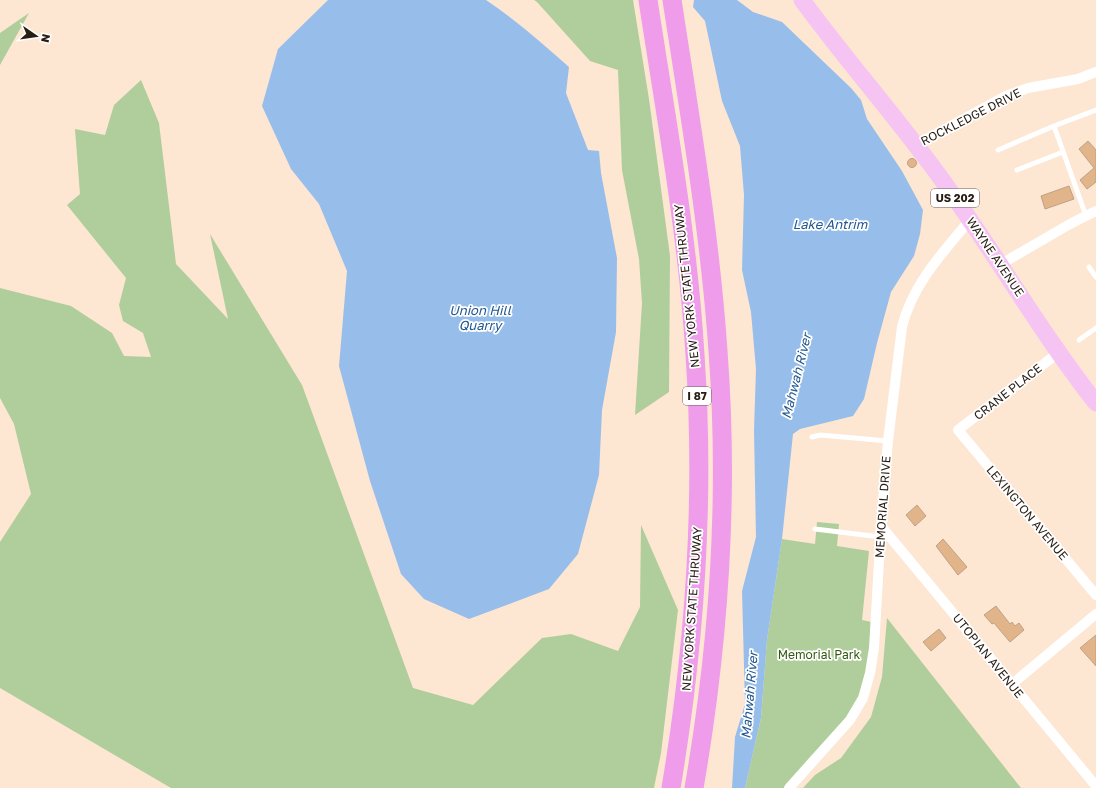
<svg xmlns="http://www.w3.org/2000/svg" width="1096" height="788" viewBox="0 0 1096 788" font-family="'Golos Text',sans-serif">
	<style>
		.green { fill: #afce9c }
		.water { fill: #97beeb }
		.building { fill: #e2b48a; stroke: #bda189 }
		.lines { fill: none; stroke-linecap: round; stroke-linejoin: round }
		.lane { stroke: #fff; stroke-width: 5 }
		.street { stroke: #fff; stroke-width: 10 }
		.primary { stroke: #f5c4f3; stroke-width: 17 }
		.highway { stroke: #ef9ceb; stroke-width: 19 }
		.labels { text-anchor: middle; stroke-width: 3.5; stroke-linejoin: round; paint-order: stroke }
		.shield { fill: #fff; stroke: #68615a; stroke-width: 1 }
		.shield-label { font-size: 11px; font-weight: bold; fill: #271d13 }
		.street-label { font-size: 12px; fill: #271d13; stroke: #fff }
		.park-label { font-size: 12px; fill: #32570e; stroke: #fff }
		.water-label { font-size: 13px; font-style: italic; fill: #22578f; stroke: #fff }
	</style>
	<rect width="100%" height="100%" fill="#fde6d2"/>
	<path class="green" d="M 534,0 L 633,0 L 649,99 L 670,256 L 669,392 L 635,415 L 642,303 L 639,259 L 622,170 L 618,70 L 590,61 L 537,2 Z
		M 29,13 L 0,65 L 0,33 Z
		M 141,80 L 159,123 L 176,264 L 228,319 L 210,234 L 302,385 L 413,688 L 473,705 L 542,638 L 571,634 L 618,651 L 640,607 L 641,525 L 678,610 L 661,753 L 654,788 L 171,788 L 0,688 L 0,542 L 31,494 L 14,424 L 0,398 L 0,288 L 71,306 L 112,333 L 124,356 L 151,357 L 143,333 L 123,321 L 119,305 L 126,278 L 67,205 L 80,194 L 75,129 L 105,135 L 114,105 Z
		M 817,522 L 839,524 L 837,546 L 869,551 L 862,620 L 876,623 L 863,698 L 789,788 L 745,788 L 761,718 L 767,640 L 782,539 L 815,544 Z
		M 887,618 L 1021,788 L 803,788 L 815,775 L 841,758 L 871,717 L 882,677 Z"/>
	<path class="water" d="M 328,0 L 486,0 C 516,20 542,43 569,67 L 566,93 L 588,150 L 599,151 L 601,173 L 617,258 L 616,332 L 602,410 L 599,475 L 578,554 L 549,589 L 469,619 L 424,599 L 401,574 L 370,481 L 339,366 L 347,271 L 319,204 L 291,169 L 262,106 L 278,49 Z
		M 694,0 L 737,0 L 753,12 L 782,22 L 851,88 L 861,100 L 867,119 L 902,171 L 923,210 L 920,234 L 914,256 L 891,292 L 877,343 L 864,399 L 853,416 L 800,429 L 793,434 L 782,539 L 767,640 L 761,718 L 745,788 L 732,788 L 735,737 L 745,704 L 742,591 L 756,537 L 754,430 L 756,369 L 751,312 L 742,270 L 744,195 L 740,146 L 722,101 L 705,21 L 693,7 Z"/>
	<path class="building" d="M 1088,141 L 1096,150 L 1096,182 L 1087,189 L 1080,180 L 1094,168 L 1079,149 Z
		M907.5 163a4.5 4.5 0 1 1 9 0a4.5 4.5 0 1 1-9 0Z
		M 1069,186 L 1074,199 L 1045,209 L 1041,196 Z
		M 917,505 L 926,516 L 915,526 L 906,515 Z
		M 943,539 L 967,567 L 958,575 L 936,546 Z
		M 996,606 L 1010,624 L 1012,622 L 1015,626 L 1019,623 L 1024,630 L 1010,642 L 994,623 L 992,624 L 984,615 Z
		M 939,629 L 946,638 L 931,651 L 923,642 Z
		M 1096,635 L 1096,666 L 1080,648 Z"/>
	<g class="lines">
		<path class="lane" d="M 1054,126 L 1086,216
			M 998,150 L 1054,126 L 1096,110
			M 1017,170 L 1063,152
			M 1089,267 L 1096,277
			M 1079,340 L 1096,328
			M 812,437 L 820,435 L 888,441
			M 815,529 L 881,537"/>
		<path class="street" d="M 916,145 L 1006,96 L 1028,88 L 1078,79 L 1096,72
			M 1001,264 L 1070,224 L 1096,211
			M 1058,353 L 958,430 L 1096,595
			M 881,526 L 1096,786
			M 1011,685 L 1096,614
			M 789,788 L 850,720 L 863,698 L 870,673 L 874,648 L 881,526 L 888,441 L 902,327 C 912,285 943,252 970,220"/>
		<path class="primary" d="M 802,0 C 848,63 900,121 945,184 C 997,256 1041,333 1096,403"/>
		<path class="highway" d="M 648,0 C 666,118 688,236 695,355 C 705,500 695,645 671,788
			M 672,0 C 690,117 710,234 718,351 C 729,497 719,644 694,788"/>
	</g>
	<g class="labels">
		<g class="shield">
			<rect x="931" y="189" width="48" height="18" rx="3"/>
			<rect x="683" y="387" width="28" height="18" rx="3"/>
		</g>
		<g class="shield-label">
			<text x="955" y="202">US 202</text>
			<text x="697" y="400">I 87</text>
		</g>
		<g class="street-label">
			<text transform="translate(971 117) rotate(-27)" y="4">ROCKLEDGE DRIVE</text>
			<text transform="translate(995 257) rotate(56)" y="4">WAYNE AVENUE</text>
			<text transform="translate(687 286) rotate(-96)" y="4">NEW YORK STATE THRUWAY</text>
			<text transform="translate(1008 392) rotate(-38)" y="4">CRANE PLACE</text>
			<text transform="translate(883 507) rotate(-86)" y="4">MEMORIAL DRIVE</text>
			<text transform="translate(1027 513) rotate(50)" y="4">LEXINGTON AVENUE</text>
			<text transform="translate(692 609) rotate(-86)" y="4">NEW YORK STATE THRUWAY</text>
			<text transform="translate(988 656) rotate(51)" y="4">UTOPIAN AVENUE</text>
		</g>
		<g class="park-label">
			<text x="819" y="659">Memorial Park</text>
		</g>
		<g class="water-label">
			<text x="830" y="229">Lake Antrim</text>
			<text x="480" y="315">Union Hill<tspan x="480" dy="15">Quarry</tspan></text>
			<text transform="translate(796 376) rotate(-76)" y="5">Mahwah River</text>
			<text transform="translate(749 695) rotate(-85)" y="5">Mahwah River</text>
		</g>
	</g>
	<g transform="translate(36 36) rotate(103)" stroke="#ffffff" stroke-width="3" paint-order="stroke">
	<path d="M0-3L7 15L0 10L-7 15Z" fill="#271d13"/>
	<text y="-6" font-size="11" font-weight="bold" text-anchor="middle" fill="#271d13">N</text>
	</g>
</svg>
